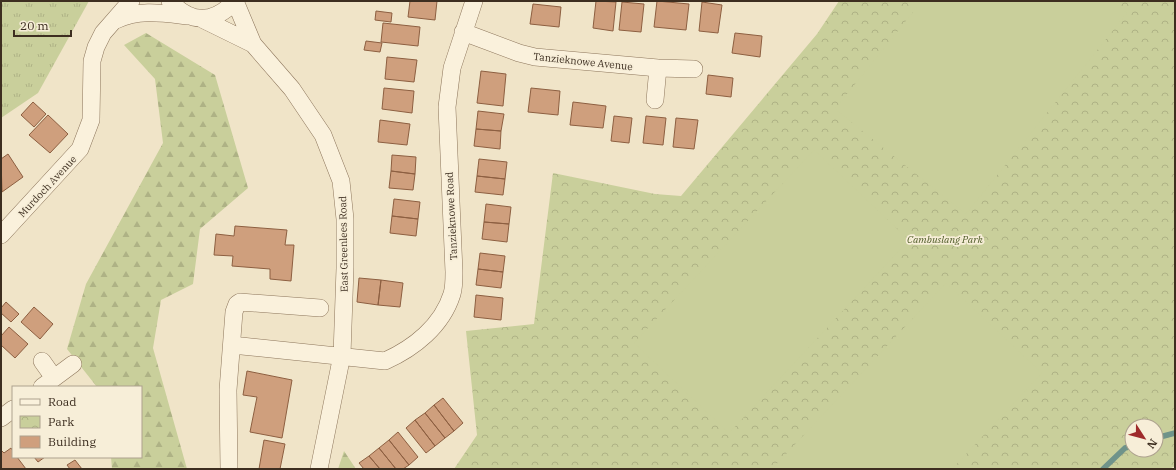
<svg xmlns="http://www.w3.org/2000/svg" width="1176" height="470" viewBox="0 0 1176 470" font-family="'IBM Plex Serif',serif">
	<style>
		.grass { fill: url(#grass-tufts) }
		.forest { fill: url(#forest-firs) }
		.park { fill: url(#park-crowns); fill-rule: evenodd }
		.pitch { fill: #c9cf9b }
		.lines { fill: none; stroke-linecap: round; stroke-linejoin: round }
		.stream { stroke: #6f938a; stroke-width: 5.5 }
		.building { fill: #cf9f7d; stroke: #8d5f41 }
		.minor-casing { stroke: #8d765c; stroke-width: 18 }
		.minor { stroke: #faf1dc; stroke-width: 17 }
		.labels { text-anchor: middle; stroke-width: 3.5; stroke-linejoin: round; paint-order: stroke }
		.street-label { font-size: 10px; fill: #3d2e20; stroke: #f7eed8 }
		.park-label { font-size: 10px; font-style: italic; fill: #4d5a26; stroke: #f7eed8 }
	</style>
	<defs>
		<pattern id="grass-tufts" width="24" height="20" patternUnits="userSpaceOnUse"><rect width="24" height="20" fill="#c9cf9b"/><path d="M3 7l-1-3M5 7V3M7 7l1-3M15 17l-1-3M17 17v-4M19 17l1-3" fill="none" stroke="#aeb285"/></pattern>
		<pattern id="forest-firs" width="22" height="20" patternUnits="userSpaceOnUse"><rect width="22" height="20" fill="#c9cf9b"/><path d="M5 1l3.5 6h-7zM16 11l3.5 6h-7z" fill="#aeb285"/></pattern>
		<pattern id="park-crowns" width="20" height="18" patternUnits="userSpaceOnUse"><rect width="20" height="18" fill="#c9cf9b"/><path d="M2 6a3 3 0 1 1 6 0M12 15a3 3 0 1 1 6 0" fill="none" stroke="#aeb285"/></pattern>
	</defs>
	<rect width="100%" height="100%" fill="#f0e4c8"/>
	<path class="grass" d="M 1,1 L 89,1 L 38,93 L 1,118 Z"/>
	<path class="forest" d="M 146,33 L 215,75 L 248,188 L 200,229 L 193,284 L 161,300 L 153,348 L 187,469 L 112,469 L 111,457 L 141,457 L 141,387 L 97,387 L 67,349 L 86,284 L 163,143 L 155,79 L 124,45 Z
		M 344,451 L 356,469 L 338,469 Z"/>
	<path class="park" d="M 839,1 L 1175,1 L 1175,466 L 1169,469 L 454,469 L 477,435 L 466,331 L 534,324 L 553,173 L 655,194 L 681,196 L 817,34 ZM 1132,426 L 1156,426 L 1156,450 L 1132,450 Z"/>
	<path class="pitch" d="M 922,1 L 1112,1 L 1127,13 L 966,214 L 835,109 Z
		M 814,150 L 909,240 L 729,433 L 634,343 Z
		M 946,283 L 1042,373 L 952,469 L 772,469 Z"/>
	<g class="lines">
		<path class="stream" d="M 1156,438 L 1175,433
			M 1103,469 L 1125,448 L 1132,446"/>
	</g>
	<path class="building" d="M 410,1 L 437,1 L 435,20 L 408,17 Z
		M 596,1 L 616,2 L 613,31 L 593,28 Z
		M 657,1 L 689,4 L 686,30 L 654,27 Z
		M 622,2 L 644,4 L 641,32 L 619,30 Z
		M 702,2 L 722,5 L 718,33 L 699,31 Z
		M 533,4 L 561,7 L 559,27 L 530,24 Z
		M 376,11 L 392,13 L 391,22 L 375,20 Z
		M 383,23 L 420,27 L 418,46 L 381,42 Z
		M 735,33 L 762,36 L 760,57 L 732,53 Z
		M 366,41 L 382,43 L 380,52 L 364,50 Z
		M 387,57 L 417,60 L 414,82 L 385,79 Z
		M 481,71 L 506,74 L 503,106 L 477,103 Z
		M 708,75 L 733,78 L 731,97 L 706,94 Z
		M 384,88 L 414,91 L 412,113 L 382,109 Z
		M 531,88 L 560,91 L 558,115 L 528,112 Z
		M 33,102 L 46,114 L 34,127 L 21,115 Z
		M 573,102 L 606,106 L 603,128 L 570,125 Z
		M 478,111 L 504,114 L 501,131 L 476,129 Z
		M 48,115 L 68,134 L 50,153 L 29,135 Z
		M 614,116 L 632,118 L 629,143 L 611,141 Z
		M 646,116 L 666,118 L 663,145 L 643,143 Z
		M 676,118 L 698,120 L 694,149 L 673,147 Z
		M 380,120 L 410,124 L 407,145 L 378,142 Z
		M 476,129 L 501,131 L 500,149 L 474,146 Z
		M 8,154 L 23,177 L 2,192 L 1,159 Z
		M 392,155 L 416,157 L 415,174 L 391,171 Z
		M 479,159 L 507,162 L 505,179 L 477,176 Z
		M 391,171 L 415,174 L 413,190 L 389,188 Z
		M 477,176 L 505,179 L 503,195 L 475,192 Z
		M 394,199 L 420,202 L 418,219 L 392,216 Z
		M 486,204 L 511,207 L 509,224 L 484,222 Z
		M 392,216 L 418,219 L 416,236 L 390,233 Z
		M 484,222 L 509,224 L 507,242 L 482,239 Z
		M 235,226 L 287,230 L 285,245 L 294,245 L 291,281 L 270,279 L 270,269 L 232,266 L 233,256 L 214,255 L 216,234 L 234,236 Z
		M 480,253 L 505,256 L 503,272 L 478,269 Z
		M 478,269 L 503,272 L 501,288 L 476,285 Z
		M 359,278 L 381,280 L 378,305 L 357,302 Z
		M 381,280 L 403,283 L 400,307 L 378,305 Z
		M 476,295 L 503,298 L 501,320 L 474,317 Z
		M 6,302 L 19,314 L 11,322 L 1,313 L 1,308 Z
		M 34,307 L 53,324 L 40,339 L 21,322 Z
		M 9,327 L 28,344 L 15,358 L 1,345 L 1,336 Z
		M 247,371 L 292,380 L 282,438 L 250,432 L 257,397 L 243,395 Z
		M 443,398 L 463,423 L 454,431 L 434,405 Z
		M 434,405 L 454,431 L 445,438 L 425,413 Z
		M 425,413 L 445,438 L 435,446 L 415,420 Z
		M 415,420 L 435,446 L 426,453 L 406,428 Z
		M 398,432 L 418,457 L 409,465 L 389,440 Z
		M 264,440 L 285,444 L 280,469 L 259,469 Z
		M 389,440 L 409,465 L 403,469 L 396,469 L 379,448 Z
		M 11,448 L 13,451 L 13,457 L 17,457 L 26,469 L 1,469 L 1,450 L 4,453 Z
		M 379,448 L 396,469 L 380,469 L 369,456 Z
		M 369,456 L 380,469 L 364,469 L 359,463 Z
		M 34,457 L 45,457 L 38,462 Z
		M 75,460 L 82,469 L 70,469 L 67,465 Z"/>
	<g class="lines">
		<defs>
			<path id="minor" d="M 170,1 C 190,24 214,24 235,1
				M 235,1 L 253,44 L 292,89 L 323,135 L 341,181 L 345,219 L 345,268 L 342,355 L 319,469
				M 202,19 L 253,44
				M 116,20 C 139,9 162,13 188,16
				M 463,32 L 519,53 L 535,57 L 658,68 L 694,69
				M 655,100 L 658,68
				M 1,235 L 80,149 L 91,120 L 92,61 L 96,47 L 103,33 L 131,1
				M 232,345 L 385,361 C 414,348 442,326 452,294 C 454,288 454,279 454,272 L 447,107 L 452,68 L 474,1
				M 42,361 L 54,378
				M 42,387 L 73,364
				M 1,418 L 13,409
				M 229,469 L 228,390 L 234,312 L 237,304 L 240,302 L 320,308"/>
		</defs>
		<use href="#minor" class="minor-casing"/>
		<use href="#minor" class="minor"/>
	</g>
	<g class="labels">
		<g class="street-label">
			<text transform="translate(583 61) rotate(6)" y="4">Tanzieknowe Avenue</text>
			<text transform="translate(47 186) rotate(-47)" y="4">Murdoch Avenue</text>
			<text transform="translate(451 216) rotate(-93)" y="4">Tanzieknowe Road</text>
			<text transform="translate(343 244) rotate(-91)" y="4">East Greenlees Road</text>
		</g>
		<g class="park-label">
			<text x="945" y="243">Cambuslang Park</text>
		</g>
	</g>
	<rect width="1176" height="470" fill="none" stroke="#3d2e20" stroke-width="4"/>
	<rect x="12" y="386" width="130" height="72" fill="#f7eed8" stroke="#ada18e"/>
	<rect x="20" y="399" width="20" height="6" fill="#faf1dc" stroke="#ada18e"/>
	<text x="48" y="406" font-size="12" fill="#3d2e20">Road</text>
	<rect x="20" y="416" width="20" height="12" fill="url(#park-crowns)" stroke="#ada18e"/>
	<text x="48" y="426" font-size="12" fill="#3d2e20">Park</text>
	<rect x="20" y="436" width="20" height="12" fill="#cf9f7d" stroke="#ada18e"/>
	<text x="48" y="446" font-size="12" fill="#3d2e20">Building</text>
	<g transform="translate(1144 438) rotate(126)"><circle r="19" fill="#f7eed8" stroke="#ada18e"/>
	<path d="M0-3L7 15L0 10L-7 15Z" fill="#9e2a2b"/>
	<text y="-6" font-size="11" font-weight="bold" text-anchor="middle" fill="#3d2e20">N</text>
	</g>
	<path d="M14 30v6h57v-6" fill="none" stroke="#3d2e20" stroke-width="2"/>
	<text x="20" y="30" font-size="12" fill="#3d2e20" stroke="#f7eed8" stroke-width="3" paint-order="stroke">20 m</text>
</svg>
